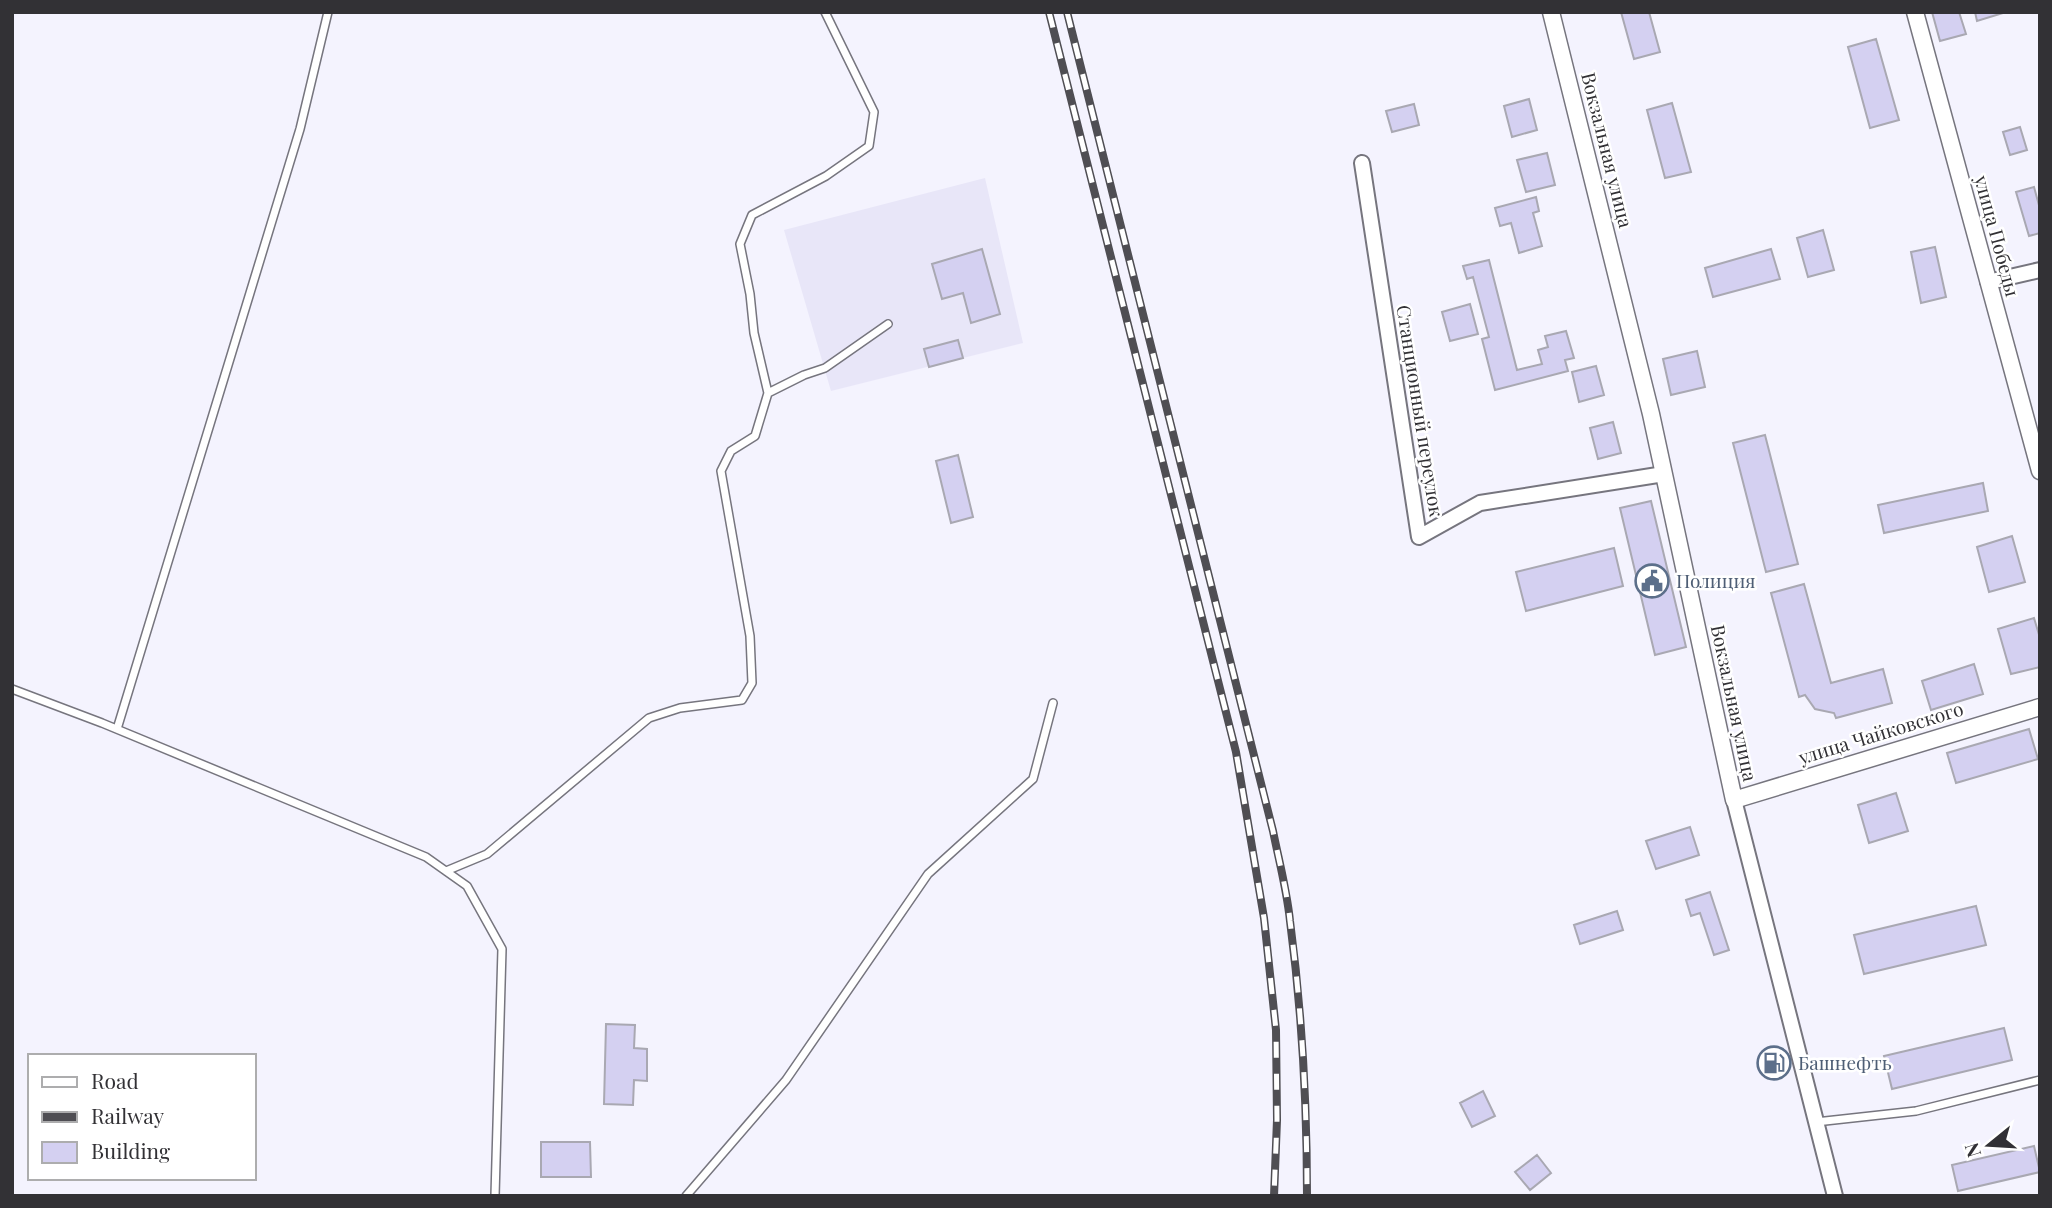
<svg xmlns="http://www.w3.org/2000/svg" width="2052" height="1208" viewBox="0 0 2052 1208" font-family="'Playfair Display',serif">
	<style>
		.built { fill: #e8e6f8 }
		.building { fill: #d4d0f1; stroke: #a9a8b2; stroke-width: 2 }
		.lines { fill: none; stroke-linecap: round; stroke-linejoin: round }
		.service-casing { stroke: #76757e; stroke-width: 10 }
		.minor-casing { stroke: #76757e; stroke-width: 18 }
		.tertiary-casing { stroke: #76757e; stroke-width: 19 }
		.service { stroke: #fff; stroke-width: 7 }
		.minor { stroke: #fff; stroke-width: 14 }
		.tertiary { stroke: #fff; stroke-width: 16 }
		.rail-casing { stroke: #4f4e53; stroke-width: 8 }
		.rail { stroke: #fff; stroke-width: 5; stroke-dasharray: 16; stroke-linecap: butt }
		.labels { text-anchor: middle; stroke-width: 5; stroke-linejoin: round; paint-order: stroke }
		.street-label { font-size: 19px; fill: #323135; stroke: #fff }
		.service-label { font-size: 19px; fill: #4e5e75; stroke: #fff; text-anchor: start }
	</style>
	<rect width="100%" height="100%" fill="#f4f3fe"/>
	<path class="built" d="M 985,178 L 1023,343 L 831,391 L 784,230 Z"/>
	<path class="building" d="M 1621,12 L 1649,12 L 1660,52 L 1634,59 Z
		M 1932,12 L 1959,12 L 1966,34 L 1940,41 Z
		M 1975,12 L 2003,12 L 2003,13 L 1977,21 Z
		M 1876,39 L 1899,120 L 1870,128 L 1848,47 Z
		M 1529,99 L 1537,130 L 1512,137 L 1504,106 Z
		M 1672,103 L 1691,172 L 1665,178 L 1647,110 Z
		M 1414,104 L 1419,125 L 1392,132 L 1386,111 Z
		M 2020,127 L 2027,150 L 2010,155 L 2003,132 Z
		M 1547,153 L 1555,185 L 1526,192 L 1517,160 Z
		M 2034,187 L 2040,209 L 2040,233 L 2029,236 L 2016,192 Z
		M 1536,197 L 1539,211 L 1533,213 L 1542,246 L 1519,253 L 1511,223 L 1500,226 L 1495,208 Z
		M 1823,230 L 1834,270 L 1808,277 L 1797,238 Z
		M 1935,247 L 1946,297 L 1921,303 L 1911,252 Z
		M 982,249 L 1000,314 L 971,323 L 963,293 L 942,299 L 932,264 Z
		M 1771,249 L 1780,279 L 1713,297 L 1705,268 Z
		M 1489,260 L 1517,370 L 1542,364 L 1538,350 L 1548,347 L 1545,336 L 1566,331 L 1574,358 L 1565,360 L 1568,371 L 1495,390 L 1482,339 L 1489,337 L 1473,277 L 1467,279 L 1463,266 Z
		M 1470,304 L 1478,334 L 1450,341 L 1442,312 Z
		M 958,340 L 963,358 L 929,367 L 924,349 Z
		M 1697,351 L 1705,387 L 1671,395 L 1663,359 Z
		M 1596,366 L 1604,395 L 1579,402 L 1572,372 Z
		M 1613,422 L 1621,453 L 1598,459 L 1590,428 Z
		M 1765,435 L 1798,564 L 1766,572 L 1733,443 Z
		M 958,455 L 973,517 L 951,523 L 936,461 Z
		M 1983,483 L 1988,511 L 1884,533 L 1878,505 Z
		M 1651,501 L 1686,647 L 1655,655 L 1620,508 Z
		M 2012,536 L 2025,582 L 1989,592 L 1977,547 Z
		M 1614,548 L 1623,586 L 1526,611 L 1516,572 Z
		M 1804,584 L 1831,683 L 1883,669 L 1892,703 L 1836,718 L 1834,713 L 1815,709 L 1805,695 L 1799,697 L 1771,593 Z
		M 2034,618 L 2040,638 L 2040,667 L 2011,674 L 1998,629 Z
		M 1974,664 L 1983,694 L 1931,710 L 1922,681 Z
		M 2029,729 L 2038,759 L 1956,783 L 1947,753 Z
		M 1896,793 L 1908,831 L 1869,843 L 1858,805 Z
		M 1690,827 L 1699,855 L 1656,869 L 1646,841 Z
		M 1710,892 L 1729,950 L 1714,955 L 1700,913 L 1691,916 L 1686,900 Z
		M 1976,906 L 1986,945 L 1864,974 L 1854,935 Z
		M 1617,911 L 1623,930 L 1580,944 L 1574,925 Z
		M 606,1024 L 635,1025 L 634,1048 L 647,1049 L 647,1081 L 634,1080 L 633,1105 L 604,1104 Z
		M 2004,1028 L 2012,1060 L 1892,1089 L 1884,1056 Z
		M 1783,1049 L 1789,1069 L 1769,1076 L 1763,1055 Z
		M 1483,1091 L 1495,1116 L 1472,1127 L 1460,1103 Z
		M 541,1142 L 590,1142 L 591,1177 L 541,1177 Z
		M 2034,1146 L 2040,1172 L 1958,1191 L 1952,1165 Z
		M 1537,1155 L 1551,1173 L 1530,1190 L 1515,1172 Z"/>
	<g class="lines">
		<defs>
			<path id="service" d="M 768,393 L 804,375 L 825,368 L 888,324
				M 12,689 L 102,723 L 426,857 L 467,886 L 502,949 L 495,1196
				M 117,729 L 300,129 L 328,12
				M 446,871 L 487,854 L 649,718 L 680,708 L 742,700 L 752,683 L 750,636 L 721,471 L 731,451 L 755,436 L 768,393 L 754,333 L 750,294 L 740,244 L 752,215 L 826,176 L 869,146 L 874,112 L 825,12
				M 1816,1122 L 1916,1111 L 2040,1080
				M 686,1196 L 786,1080 L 928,874 L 1033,779 L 1053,703"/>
			<path id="minor" d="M 1362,163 L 1419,537 L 1480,503 L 1664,474
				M 1988,282 L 2040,270
				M 1734,800 L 1835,1196"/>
			<path id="tertiary" d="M 1551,12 L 1651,414 L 1734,800 L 2040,707
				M 1915,12 L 2040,471"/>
		</defs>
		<use href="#service" class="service-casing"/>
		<use href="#minor" class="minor-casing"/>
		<use href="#tertiary" class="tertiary-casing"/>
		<use href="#service" class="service"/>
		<use href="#minor" class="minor"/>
		<use href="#tertiary" class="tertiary"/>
		<defs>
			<path id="rail" d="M 1049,12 L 1236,752 L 1264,918 L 1276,1030 L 1277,1120 L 1274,1196
				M 1067,12 L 1273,831 C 1279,861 1287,891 1290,921 C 1302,1012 1307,1104 1307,1196"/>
		</defs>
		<use href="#rail" class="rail-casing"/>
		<use href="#rail" class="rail"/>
	</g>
	<defs>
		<symbol id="civic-ring" viewBox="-11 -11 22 22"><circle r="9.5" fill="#fff" stroke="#5c6f8a" stroke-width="1.5"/><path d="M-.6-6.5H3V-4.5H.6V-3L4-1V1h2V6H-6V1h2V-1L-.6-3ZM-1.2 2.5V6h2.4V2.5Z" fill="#5c6f8a"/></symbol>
		<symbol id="fuel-ring" viewBox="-11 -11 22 22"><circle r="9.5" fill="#fff" stroke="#5c6f8a" stroke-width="1.5"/><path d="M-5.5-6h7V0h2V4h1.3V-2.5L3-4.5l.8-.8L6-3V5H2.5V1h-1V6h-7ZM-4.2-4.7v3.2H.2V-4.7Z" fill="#5c6f8a"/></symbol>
	</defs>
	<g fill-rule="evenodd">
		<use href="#civic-ring" x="1633" y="562" width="38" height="38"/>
		<use href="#fuel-ring" x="1755" y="1044" width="38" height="38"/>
	</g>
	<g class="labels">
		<g class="street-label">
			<text transform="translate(1607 150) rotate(76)" y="7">Вокзальная улица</text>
			<text transform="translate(1997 236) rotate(75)" y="7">улица Победы</text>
			<text transform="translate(1420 411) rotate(81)" y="7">Станционный переулок</text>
			<text transform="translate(1734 703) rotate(78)" y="7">Вокзальная улица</text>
			<text transform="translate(1881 733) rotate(-17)" y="7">улица Чайковского</text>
		</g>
		<g class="service-label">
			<text x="1676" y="588">Полиция</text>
			<text x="1798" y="1070">Башнефть</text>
		</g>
	</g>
	<rect width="2052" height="1208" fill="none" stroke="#323135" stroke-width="28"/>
	<rect x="28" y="1054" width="228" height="126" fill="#ffffff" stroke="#adadae" stroke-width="2"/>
	<rect x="42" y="1077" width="35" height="10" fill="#ffffff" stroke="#adadae" stroke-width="2"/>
	<text x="91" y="1089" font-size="21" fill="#323135">Road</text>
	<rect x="42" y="1112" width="35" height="10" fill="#4f4e53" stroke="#adadae" stroke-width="2"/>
	<text x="91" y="1124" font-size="21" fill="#323135">Railway</text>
	<rect x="42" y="1142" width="35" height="21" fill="#d4d0f1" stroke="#adadae" stroke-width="2"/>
	<text x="91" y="1159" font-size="21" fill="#323135">Building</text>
	<g transform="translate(1989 1145) rotate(252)" stroke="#ffffff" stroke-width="5" paint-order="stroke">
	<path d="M0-5L12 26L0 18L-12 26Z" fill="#323135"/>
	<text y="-10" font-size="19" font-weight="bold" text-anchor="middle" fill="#323135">N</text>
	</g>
</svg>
